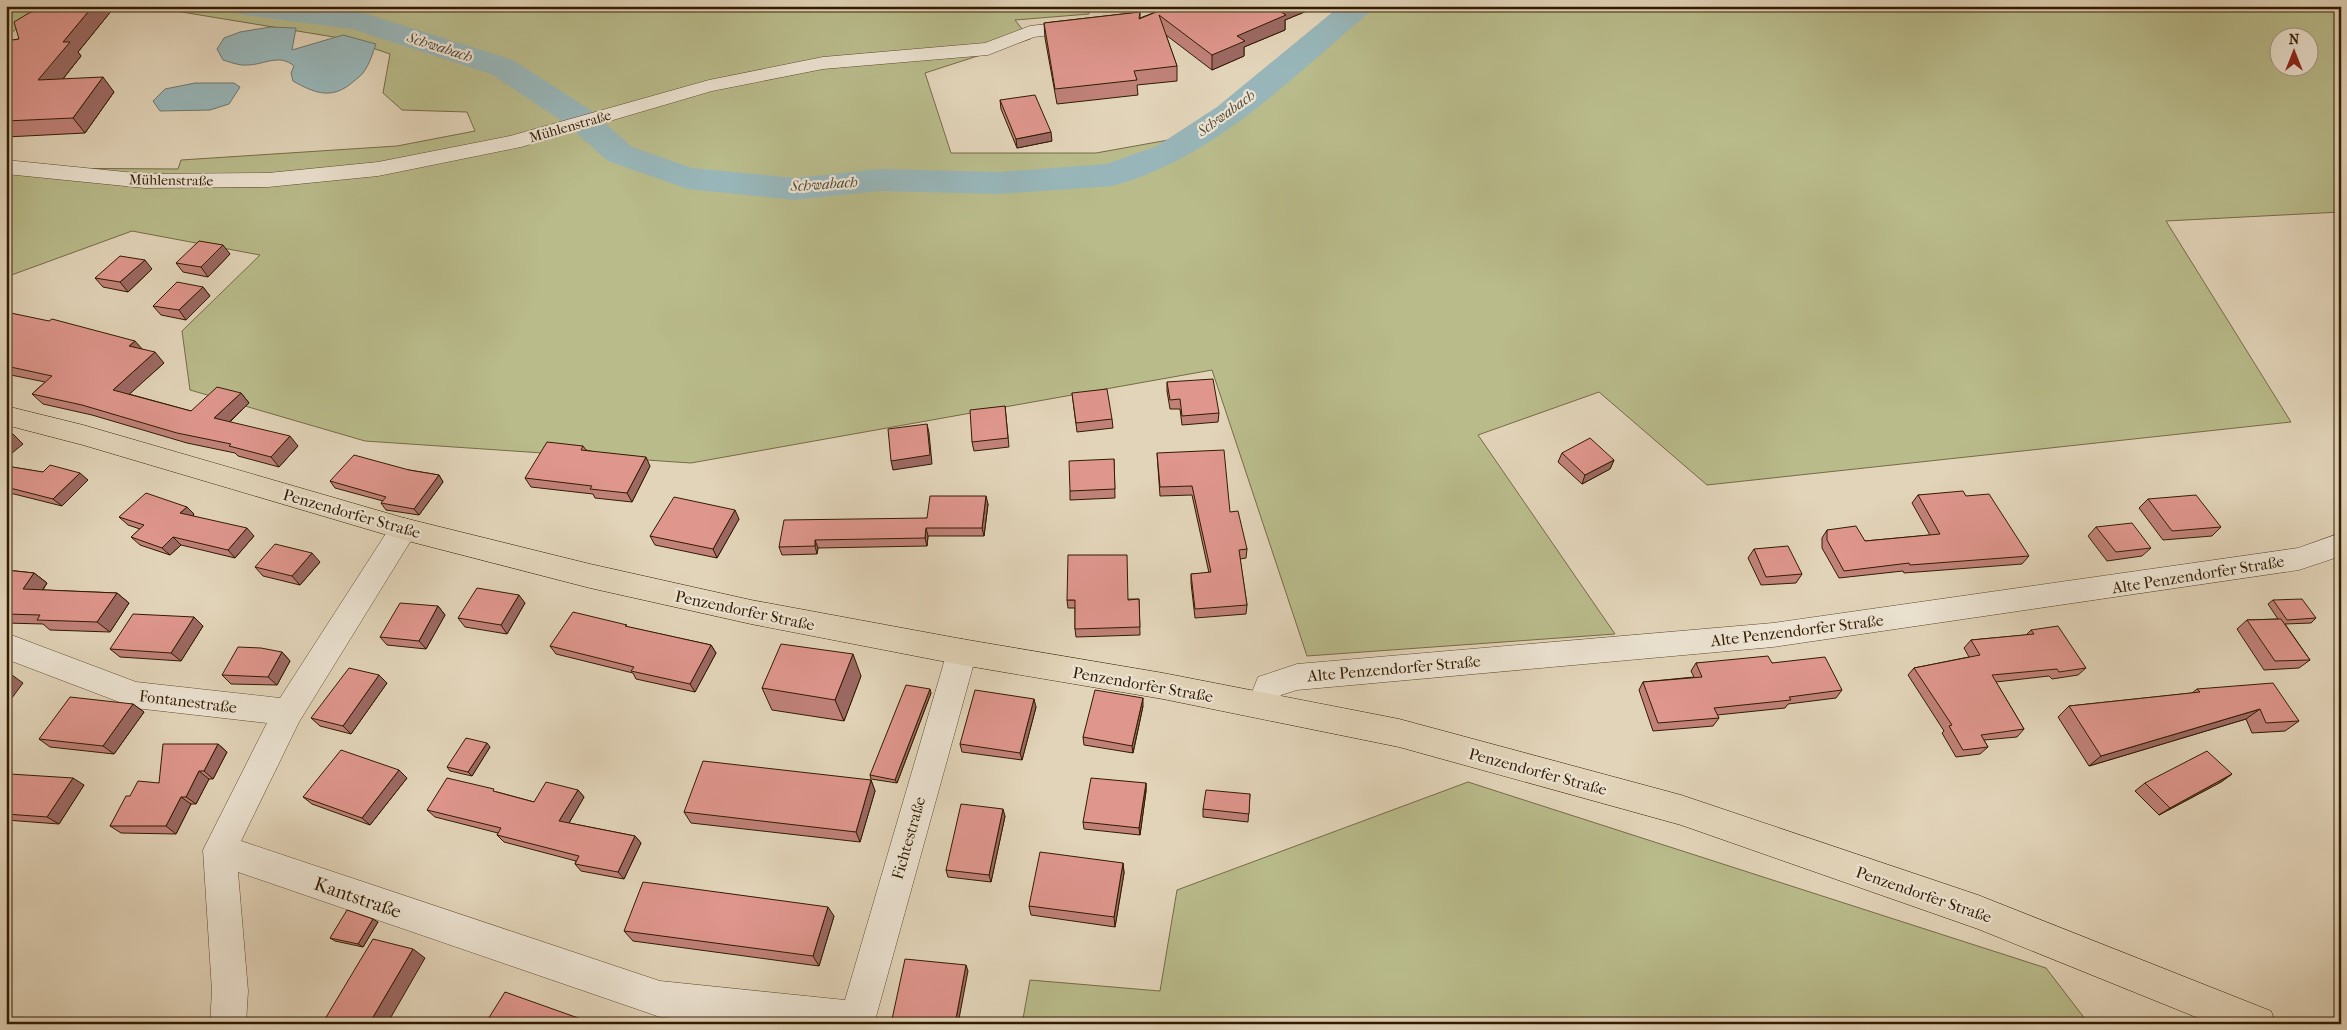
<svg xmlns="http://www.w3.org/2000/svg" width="2347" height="1030" viewBox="0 0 2347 1030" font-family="'IM FELL French Canon',serif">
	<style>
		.green { fill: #b9bb8b; stroke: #766b46; fill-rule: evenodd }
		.water { fill: #98b6b9; stroke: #6f786f }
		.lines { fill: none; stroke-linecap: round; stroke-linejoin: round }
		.river { fill: #98b6b9; fill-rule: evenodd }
		.minor-casing { stroke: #5e492e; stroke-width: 1 }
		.major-casing { stroke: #321b00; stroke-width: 1 }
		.minor { fill: #ece3d2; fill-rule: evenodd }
		.major { fill: #e2d4b9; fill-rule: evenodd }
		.wall { fill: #c08179; stroke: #321b00 }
		.shaded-wall { fill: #9c6963; stroke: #321b00 }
		.building { fill: #df968d; stroke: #321b00 }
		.labels { text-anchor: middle; stroke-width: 4.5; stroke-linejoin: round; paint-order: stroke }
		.far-street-label { font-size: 14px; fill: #321b00; stroke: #ece3d2 }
		.far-water-label { font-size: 15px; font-style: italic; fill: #514a38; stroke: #ece3d2 }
		.street-label { font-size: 16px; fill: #321b00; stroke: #ece3d2 }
		.near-street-label { font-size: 19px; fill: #321b00; stroke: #ece3d2 }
	</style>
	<rect width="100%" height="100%" fill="#e2d4b9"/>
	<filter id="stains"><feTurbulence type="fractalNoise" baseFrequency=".004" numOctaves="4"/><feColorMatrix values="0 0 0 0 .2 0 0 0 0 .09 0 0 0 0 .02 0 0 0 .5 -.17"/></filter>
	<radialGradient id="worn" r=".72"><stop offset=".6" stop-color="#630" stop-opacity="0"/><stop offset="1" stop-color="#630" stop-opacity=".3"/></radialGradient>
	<path class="green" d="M 6,6 L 51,6 L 6,36 Z
		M 145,6 L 1090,6 L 1089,14 L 1015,20 L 1030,39 L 925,73 L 951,153 L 1096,153 L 1185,137 L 1346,6 L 2341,6 L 2341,212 L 2166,221 L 2291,422 L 1707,485 L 1599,392 L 1478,435 L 1615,634 L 1307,656 L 1212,370 L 691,463 L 365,441 L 190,390 L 182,331 L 260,255 L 132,231 L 6,277 L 6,168 L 178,169 L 181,160 L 397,146 L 475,131 L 467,112 L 402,110 L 383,93 L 390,54 L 346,39 ZM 2280,38 L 2310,38 L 2310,68 L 2280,68 Z
		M 1468,782 L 2046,968 L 2089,1024 L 1022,1024 L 1030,980 L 1160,991 L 1177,890 Z"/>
	<path class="water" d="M 270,27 L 296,28 L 292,50 L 343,35 L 376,44 C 373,52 370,63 365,70 C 363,74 358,78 354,81 C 333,100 316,94 293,81 L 291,73 L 294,66 C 279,53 264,65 247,65 C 240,66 230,62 223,60 L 217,49 L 224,38 L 240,32 Z
		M 195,83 L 234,83 L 240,87 L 229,104 L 210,110 L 160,111 L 153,101 L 165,89 Z"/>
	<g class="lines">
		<path class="river" d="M 230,6 L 319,6 L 367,14 L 513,60 L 589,109 L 632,147 L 692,168 L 795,178 L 880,169 L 999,172 L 1107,164 L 1157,146 L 1217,107 L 1340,6 L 1374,6 L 1370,12 C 1291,78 1214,159 1112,186 L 999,194 L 880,191 L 795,200 L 688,189 L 608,161 L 565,123 L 491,74 L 352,29 L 245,15 L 234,12 Z"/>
		<defs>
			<path id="minor" d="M 1082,20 L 1089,22 L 1092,26 L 1089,30 L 1034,37 L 988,55 L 823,69 L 712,91 L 521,147 L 378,176 L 268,187 L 145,188 L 6,174 L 6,160 L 145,174 L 268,173 L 378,162 L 510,136 L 709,80 L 823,57 L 985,43 L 1030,26 Z
				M 404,518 L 414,521 L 418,529 L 299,722 L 241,841 L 660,981 L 845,1000 L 947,652 L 951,643 L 962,639 L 973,643 L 977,652 L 874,1024 L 728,1024 L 660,1017 L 238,872 L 248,991 L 246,1024 L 210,1024 L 212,991 L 203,850 L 267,723 L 135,708 L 6,659 L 6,633 L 136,682 L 280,698 L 394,521 Z
				M 2341,533 L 2341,556 L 2299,570 L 1773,647 L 1297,690 L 1281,695 L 1273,715 L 1262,718 L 1251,715 L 1247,705 L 1258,677 L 1297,664 L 1773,623 L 2298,548 Z"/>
			<path id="major" d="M 6,406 L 83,425 L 404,518 L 590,564 L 751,600 L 962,639 L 1163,673 L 1399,719 L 1681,795 L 1978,895 L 2271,1011 L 2276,1024 L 2213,1024 L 1978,929 L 1681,825 L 1399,747 L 1163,699 L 962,665 L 751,624 L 590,588 L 404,540 L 83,445 L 6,425 Z"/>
		</defs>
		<use href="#minor" class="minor-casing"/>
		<use href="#major" class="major-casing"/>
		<use href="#minor" class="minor"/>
		<use href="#major" class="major"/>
	</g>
	<path class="wall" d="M 1171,6 L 1319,6 L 1285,20 L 1285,30 L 1244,47 L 1244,56 L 1212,70 L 1166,35 L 1177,66 L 1177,81 L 1137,85 L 1138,95 L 1057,104 L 1045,38 L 1044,23 L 1140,12 L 1140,18 Z
		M 39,10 L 112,10 L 78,52 L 81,56 L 63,79 L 114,92 L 85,133 L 6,137 L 6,41 L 19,39 Z
		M 1000,100 L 1052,141 L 1017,148 L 1001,109 Z
		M 230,254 L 208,277 L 183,272 L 176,263 Z
		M 152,269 L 128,292 L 103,287 L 95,278 Z
		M 203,287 L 210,296 L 186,320 L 161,315 L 153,306 Z
		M 6,312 L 142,349 L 164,363 L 129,394 L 191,411 L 241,393 L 249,403 L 230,422 L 298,446 L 279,467 L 238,456 L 235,453 L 187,443 L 92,415 L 43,404 L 32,394 L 45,382 L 6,374 Z
		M 1167,382 L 1219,413 L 1218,422 L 1182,425 L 1180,409 L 1170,409 L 1167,391 Z
		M 1072,393 L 1112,419 L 1113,428 L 1077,432 Z
		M 1005,406 L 1009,447 L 974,451 L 972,442 Z
		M 583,446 L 586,450 L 650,466 L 632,502 L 595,498 L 593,494 L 531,487 L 525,478 Z
		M 1157,453 L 1230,512 L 1247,549 L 1246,558 L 1240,559 L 1247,605 L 1246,614 L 1195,618 L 1191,583 L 1191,574 L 1209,573 L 1192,495 L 1160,496 Z
		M 1562,453 L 1614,460 L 1610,469 L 1582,484 L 1558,462 Z
		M 1114,459 L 1115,498 L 1070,500 L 1070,491 Z
		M 6,466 L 88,480 L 62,506 L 6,492 Z
		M 409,470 L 439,475 L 443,482 L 419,515 L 386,510 L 381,503 L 383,501 L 335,488 L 330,481 Z
		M 1918,495 L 1966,496 L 2029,556 L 2022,564 L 1904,573 L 1903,571 L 1839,578 L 1822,548 L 1822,538 L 1827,530 L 1865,541 L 1930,535 L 1912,503 Z
		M 2148,499 L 2221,527 L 2212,536 L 2163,540 L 2139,508 Z
		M 988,504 L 984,536 L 928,536 L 927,546 L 818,548 L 817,554 L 782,555 L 779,547 L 927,518 Z
		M 187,507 L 194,514 L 193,516 L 254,536 L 235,558 L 181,545 L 170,555 L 140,545 L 131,537 L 140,529 L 128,525 L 119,517 Z
		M 739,519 L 717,558 L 655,545 L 650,536 Z
		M 2096,527 L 2151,548 L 2142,556 L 2107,561 L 2088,536 Z
		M 1754,549 L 1802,574 L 1796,583 L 1761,585 L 1748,558 Z
		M 320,562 L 300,585 L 263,576 L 255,567 Z
		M 6,570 L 34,573 L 47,583 L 43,590 L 117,593 L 129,603 L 110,632 L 50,630 L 43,624 L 6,623 Z
		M 1139,599 L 1140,635 L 1076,637 L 1075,629 L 1075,608 L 1068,608 L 1067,600 Z
		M 2273,600 L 2316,618 L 2311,623 L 2285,624 L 2310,660 L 2299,668 L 2264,670 L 2237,629 L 2247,620 L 2278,619 L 2268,604 Z
		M 525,603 L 507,634 L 465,627 L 458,618 Z
		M 438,606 L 445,615 L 426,649 L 387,645 L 380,637 Z
		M 194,617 L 203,626 L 181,661 L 120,657 L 110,649 Z
		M 628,627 L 711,645 L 716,653 L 695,692 L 636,679 L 633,673 L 556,654 L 550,646 Z
		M 2031,630 L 2086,668 L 2078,675 L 2052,679 L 2049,676 L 1996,682 L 2024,729 L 2017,737 L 1984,740 L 1988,747 L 1980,754 L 1956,757 L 1942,733 L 1944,731 L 1908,675 L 1914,668 L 1969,657 L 1964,648 L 1971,640 L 2026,635 Z
		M 282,652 L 290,661 L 277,685 L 231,684 L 222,675 Z
		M 1696,663 L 1772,663 L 1842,690 L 1836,698 L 1788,704 L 1785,708 L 1717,715 L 1719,718 L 1713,726 L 1653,731 L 1639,690 L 1643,682 L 1694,677 L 1691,671 Z
		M 379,675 L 387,683 L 351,734 L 320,726 L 311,718 Z
		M 861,676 L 844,721 L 772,710 L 762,688 Z
		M 2197,689 L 2299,721 L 2285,731 L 2252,733 L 2246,719 L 2089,766 L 2058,717 L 2069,706 L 2192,693 Z
		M 931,693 L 897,783 L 871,779 L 870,775 Z
		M 133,704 L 144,712 L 114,754 L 50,747 L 39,739 Z
		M 1143,706 L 1133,753 L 1084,745 L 1083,737 Z
		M 1036,707 L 1022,760 L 962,752 L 960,744 Z
		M 218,744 L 227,752 L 213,779 L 209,779 L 196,804 L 191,804 L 176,834 L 121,833 L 110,826 L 130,796 L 159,783 Z
		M 490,747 L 472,776 L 450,771 L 447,767 Z
		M 399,770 L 407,778 L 370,825 L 312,804 L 303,797 Z
		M 2232,774 L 2221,782 L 2159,815 L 2135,791 L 2145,783 Z
		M 6,776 L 84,785 L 59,824 L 6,820 Z
		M 871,780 L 875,791 L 860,842 L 691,823 L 684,812 Z
		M 1146,783 L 1146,791 L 1140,835 L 1084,829 L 1083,822 Z
		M 578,790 L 584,797 L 569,823 L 635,836 L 641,843 L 624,879 L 581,871 L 575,864 L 576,861 L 504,842 L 497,835 L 498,833 L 435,817 L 427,810 L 497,792 L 534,802 Z
		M 1250,794 L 1248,822 L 1203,817 L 1203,809 Z
		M 1005,816 L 991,882 L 948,877 L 946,870 Z
		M 1123,863 L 1124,873 L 1115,927 L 1031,915 L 1029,906 Z
		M 834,916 L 819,966 L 633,941 L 624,931 Z
		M 378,922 L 363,947 L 335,941 L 330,938 Z"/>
	<path class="shaded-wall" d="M 93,6 L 110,6 L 112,10 L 78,52 L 81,56 L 50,95 L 38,80 L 63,42 Z
		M 1286,6 L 1319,6 L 1285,20 L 1285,30 L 1244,47 L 1244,56 L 1212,70 L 1212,55 L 1237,36 L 1278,10 Z
		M 103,77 L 114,92 L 85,133 L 73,118 Z
		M 1051,132 L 1052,141 L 1017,148 L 1016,139 Z
		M 223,245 L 230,254 L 208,277 L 201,267 Z
		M 145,260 L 152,269 L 128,292 L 120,282 Z
		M 203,287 L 210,296 L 186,320 L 179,310 Z
		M 135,341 L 144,351 L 129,346 Z
		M 155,352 L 164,363 L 123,400 L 113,390 Z
		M 241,393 L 249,403 L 223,428 L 214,418 Z
		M 927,424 L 929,433 L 932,464 L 893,470 L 891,461 Z
		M 13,434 L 23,444 L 6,458 L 6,440 Z
		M 290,436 L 298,446 L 279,467 L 271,457 Z
		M 646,457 L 650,466 L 632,502 L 627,493 Z
		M 1614,460 L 1610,469 L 1582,484 L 1585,475 Z
		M 80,473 L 88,480 L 62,506 L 53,499 Z
		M 439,475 L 443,482 L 419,515 L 414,509 Z
		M 986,496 L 988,504 L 984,536 L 982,528 Z
		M 187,507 L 194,514 L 187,521 L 180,513 Z
		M 735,510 L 739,519 L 717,558 L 713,549 Z
		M 247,528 L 254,536 L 235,558 L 228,550 Z
		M 926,528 L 928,536 L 927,546 L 925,538 Z
		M 173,537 L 181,545 L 170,555 L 162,548 Z
		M 815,540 L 818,548 L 817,554 L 815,546 Z
		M 312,553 L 320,562 L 300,585 L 292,576 Z
		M 34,573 L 47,583 L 36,599 L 23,589 Z
		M 117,593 L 129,603 L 110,632 L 97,622 Z
		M 519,595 L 525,603 L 507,634 L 501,625 Z
		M 438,606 L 445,615 L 426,649 L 419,641 Z
		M 194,617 L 203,626 L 181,661 L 171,653 Z
		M 711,645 L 716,653 L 695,692 L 690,684 Z
		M 282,652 L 290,661 L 277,685 L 268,677 Z
		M 853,654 L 861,676 L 844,721 L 835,700 Z
		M 12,675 L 23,683 L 6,706 L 6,682 Z
		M 379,675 L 387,683 L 351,734 L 343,726 Z
		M 930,689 L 931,693 L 897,783 L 895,780 Z
		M 1143,698 L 1143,706 L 1133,753 L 1132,746 Z
		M 1034,699 L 1036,707 L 1022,760 L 1020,753 Z
		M 133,704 L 144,712 L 114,754 L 103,746 Z
		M 2260,709 L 2246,719 L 2089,766 L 2101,756 Z
		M 487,743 L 490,747 L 472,776 L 468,772 Z
		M 218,744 L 227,752 L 213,779 L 204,771 Z
		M 399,770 L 407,778 L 370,825 L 362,818 Z
		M 199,771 L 209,779 L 196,804 L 186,797 Z
		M 2232,774 L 2221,782 L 2159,815 L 2170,808 Z
		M 73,778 L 84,785 L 59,824 L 47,817 Z
		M 871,780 L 875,791 L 860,842 L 856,832 Z
		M 1146,783 L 1146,791 L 1140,835 L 1139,828 Z
		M 578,790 L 584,797 L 566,828 L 559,821 Z
		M 181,797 L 191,804 L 176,834 L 166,826 Z
		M 1003,809 L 1005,816 L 991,882 L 989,875 Z
		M 635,836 L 641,843 L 624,879 L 618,872 Z
		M 1123,863 L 1124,873 L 1115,927 L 1114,917 Z
		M 828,907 L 834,916 L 819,966 L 813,956 Z
		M 373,919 L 378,922 L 363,947 L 358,944 Z
		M 413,949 L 425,958 L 387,1024 L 369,1024 Z
		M 966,965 L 968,971 L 958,1024 L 955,1024 Z"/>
	<path class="building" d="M 42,6 L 93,6 L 63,42 L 70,42 L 38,80 L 103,77 L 73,118 L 6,121 L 6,41 L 19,39 L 14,22 L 29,13 L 39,10 Z
		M 1171,6 L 1286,6 L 1278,10 L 1286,15 L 1237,36 L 1245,41 L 1212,55 L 1159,15 L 1177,66 L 1134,71 L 1137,80 L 1055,89 L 1044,23 L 1140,12 L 1139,19 Z
		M 1035,95 L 1051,132 L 1016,139 L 1000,100 Z
		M 199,241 L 223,245 L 201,267 L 176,263 Z
		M 120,256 L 145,260 L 120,282 L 95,278 Z
		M 177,282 L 203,287 L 179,310 L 153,306 Z
		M 6,312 L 49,321 L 52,319 L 135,341 L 129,346 L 155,352 L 113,390 L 191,411 L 217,387 L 241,393 L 214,418 L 290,436 L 271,457 L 229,446 L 231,444 L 177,433 L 82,405 L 32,394 L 52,376 L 6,366 Z
		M 1213,379 L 1219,413 L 1182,416 L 1180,399 L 1170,400 L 1167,382 Z
		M 1107,389 L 1112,419 L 1076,423 L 1072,393 Z
		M 1005,406 L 1008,438 L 972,442 L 970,410 Z
		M 927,424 L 930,455 L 891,461 L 888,429 Z
		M 6,433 L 13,434 L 6,440 Z
		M 1590,438 L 1614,460 L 1585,475 L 1562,453 Z
		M 547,442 L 583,446 L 581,450 L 646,457 L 627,493 L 590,489 L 592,486 L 525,478 Z
		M 1224,450 L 1230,512 L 1238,511 L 1247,549 L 1239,550 L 1247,605 L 1195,609 L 1191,574 L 1211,572 L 1192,486 L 1160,487 L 1157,453 Z
		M 354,455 L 409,470 L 439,475 L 414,509 L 381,503 L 386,497 L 330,481 Z
		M 1114,459 L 1115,489 L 1070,491 L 1069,461 Z
		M 50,465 L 80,473 L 53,499 L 6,487 L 6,466 L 43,472 Z
		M 1963,491 L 1966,496 L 1989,494 L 2029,556 L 1910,565 L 1909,563 L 1844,571 L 1827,540 L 1827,530 L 1856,526 L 1865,541 L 1940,534 L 1918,495 Z
		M 146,493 L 187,507 L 180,513 L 247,528 L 228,550 L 173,537 L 162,548 L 131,537 L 144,525 L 119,517 Z
		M 2196,495 L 2221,527 L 2172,531 L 2148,499 Z
		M 930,496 L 986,496 L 982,528 L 926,528 L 925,538 L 815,540 L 815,546 L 779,547 L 784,520 L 927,518 Z
		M 674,497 L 735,510 L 713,549 L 650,536 Z
		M 2132,523 L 2151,548 L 2116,552 L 2096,527 Z
		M 275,544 L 312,553 L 292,576 L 255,567 Z
		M 1788,546 L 1802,574 L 1766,577 L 1754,549 Z
		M 1068,555 L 1127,555 L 1128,600 L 1139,599 L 1140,627 L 1075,629 L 1075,600 L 1067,600 Z
		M 6,570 L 34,573 L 23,589 L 117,593 L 97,622 L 37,620 L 40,615 L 6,614 Z
		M 477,588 L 519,595 L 501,625 L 458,618 Z
		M 2302,599 L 2316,618 L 2287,620 L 2273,600 Z
		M 400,603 L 438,606 L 419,641 L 380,637 Z
		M 573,612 L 627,625 L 625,626 L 711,645 L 690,684 L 631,671 L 634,667 L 550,646 Z
		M 133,614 L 194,617 L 171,653 L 110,649 Z
		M 2281,619 L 2310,660 L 2275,661 L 2247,620 Z
		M 2058,626 L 2086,668 L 2059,672 L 2057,669 L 1992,675 L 2024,729 L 1981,735 L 1988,747 L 1963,750 L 1949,726 L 1952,725 L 1914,668 L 1980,655 L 1971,640 L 2034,634 L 2031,630 Z
		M 781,644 L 853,654 L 835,700 L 762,688 Z
		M 238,647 L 261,648 L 282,652 L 268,677 L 222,675 Z
		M 1768,656 L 1772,663 L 1825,657 L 1842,690 L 1789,697 L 1791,700 L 1714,708 L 1719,718 L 1658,723 L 1643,682 L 1702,677 L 1696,663 Z
		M 349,668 L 379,675 L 343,726 L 311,718 Z
		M 6,675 L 12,675 L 6,682 Z
		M 2273,683 L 2299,721 L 2266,723 L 2260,709 L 2101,756 L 2069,706 L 2200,692 L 2197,689 Z
		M 906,685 L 930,689 L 895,780 L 870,775 Z
		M 975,690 L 1034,699 L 1020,753 L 960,744 Z
		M 1095,690 L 1143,698 L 1132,746 L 1083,737 Z
		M 70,697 L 133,704 L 103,746 L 39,739 Z
		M 466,738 L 487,743 L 468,772 L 447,767 Z
		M 163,744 L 218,744 L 204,771 L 199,771 L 186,797 L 181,797 L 166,826 L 110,826 L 126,796 L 130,796 L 138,781 L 159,783 Z
		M 341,750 L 399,770 L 362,818 L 303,797 Z
		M 2207,751 L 2232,774 L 2170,808 L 2145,783 Z
		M 703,761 L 871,780 L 856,832 L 684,812 Z
		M 10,774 L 73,778 L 47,817 L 6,814 L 6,776 L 8,777 Z
		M 447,778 L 494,789 L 493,791 L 534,802 L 546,782 L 578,790 L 559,821 L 635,836 L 618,872 L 575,864 L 579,856 L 497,835 L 501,828 L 427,810 Z
		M 1091,778 L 1146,783 L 1139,828 L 1083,822 Z
		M 1206,790 L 1250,794 L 1249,814 L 1203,809 Z
		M 961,804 L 1003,809 L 989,875 L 946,870 Z
		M 1040,852 L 1123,863 L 1114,917 L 1029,906 Z
		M 643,882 L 828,907 L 813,956 L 624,931 Z
		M 347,910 L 373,919 L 358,944 L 330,938 Z
		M 373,939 L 413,949 L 369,1024 L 322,1024 Z
		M 905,959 L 966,965 L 955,1024 L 891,1024 Z
		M 505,992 L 595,1024 L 485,1024 Z"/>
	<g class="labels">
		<g class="far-street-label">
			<text transform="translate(570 126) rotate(-16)" y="5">Mühlenstraße</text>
			<text transform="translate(171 180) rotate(1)" y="5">Mühlenstraße</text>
		</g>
		<g class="far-water-label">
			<text transform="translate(440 47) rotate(18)" y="5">Schwabach</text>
			<text transform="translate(1226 113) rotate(-36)" y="5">Schwabach</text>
			<text transform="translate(824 184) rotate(-4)" y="5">Schwabach</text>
		</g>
		<g class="street-label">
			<text transform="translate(352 513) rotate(16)" y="6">Penzendorfer Straße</text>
			<text transform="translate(2198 574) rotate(-9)" y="6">Alte Penzendorfer Straße</text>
			<text transform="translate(745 610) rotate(12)" y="6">Penzendorfer Straße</text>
			<text transform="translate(1797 630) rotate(-7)" y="6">Alte Penzendorfer Straße</text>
			<text transform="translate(1394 668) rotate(-5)" y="6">Alte Penzendorfer Straße</text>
			<text transform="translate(1143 684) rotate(10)" y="6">Penzendorfer Straße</text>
			<text transform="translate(188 701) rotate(7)" y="6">Fontanestraße</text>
			<text transform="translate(1538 771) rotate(15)" y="6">Penzendorfer Straße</text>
			<text transform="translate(908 838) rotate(-74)" y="6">Fichtestraße</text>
			<text transform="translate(1924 894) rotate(19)" y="6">Penzendorfer Straße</text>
		</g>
		<g class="near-street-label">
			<text transform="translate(358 897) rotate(19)" y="7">Kantstraße</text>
		</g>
	</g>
	<rect width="2347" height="1030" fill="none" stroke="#e2d4b9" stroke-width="25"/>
	<rect x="8" y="8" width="2332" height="1015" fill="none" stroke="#321b00" stroke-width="2.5"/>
	<rect x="12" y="12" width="2322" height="1005" fill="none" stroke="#321b00"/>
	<g transform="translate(2294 52)"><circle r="24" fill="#ece3d2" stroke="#a2937e"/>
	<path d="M0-4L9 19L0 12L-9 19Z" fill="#8f2418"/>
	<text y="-8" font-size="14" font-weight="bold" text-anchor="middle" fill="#321b00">N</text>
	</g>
	<rect width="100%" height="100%" filter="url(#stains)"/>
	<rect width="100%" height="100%" fill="url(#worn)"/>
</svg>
